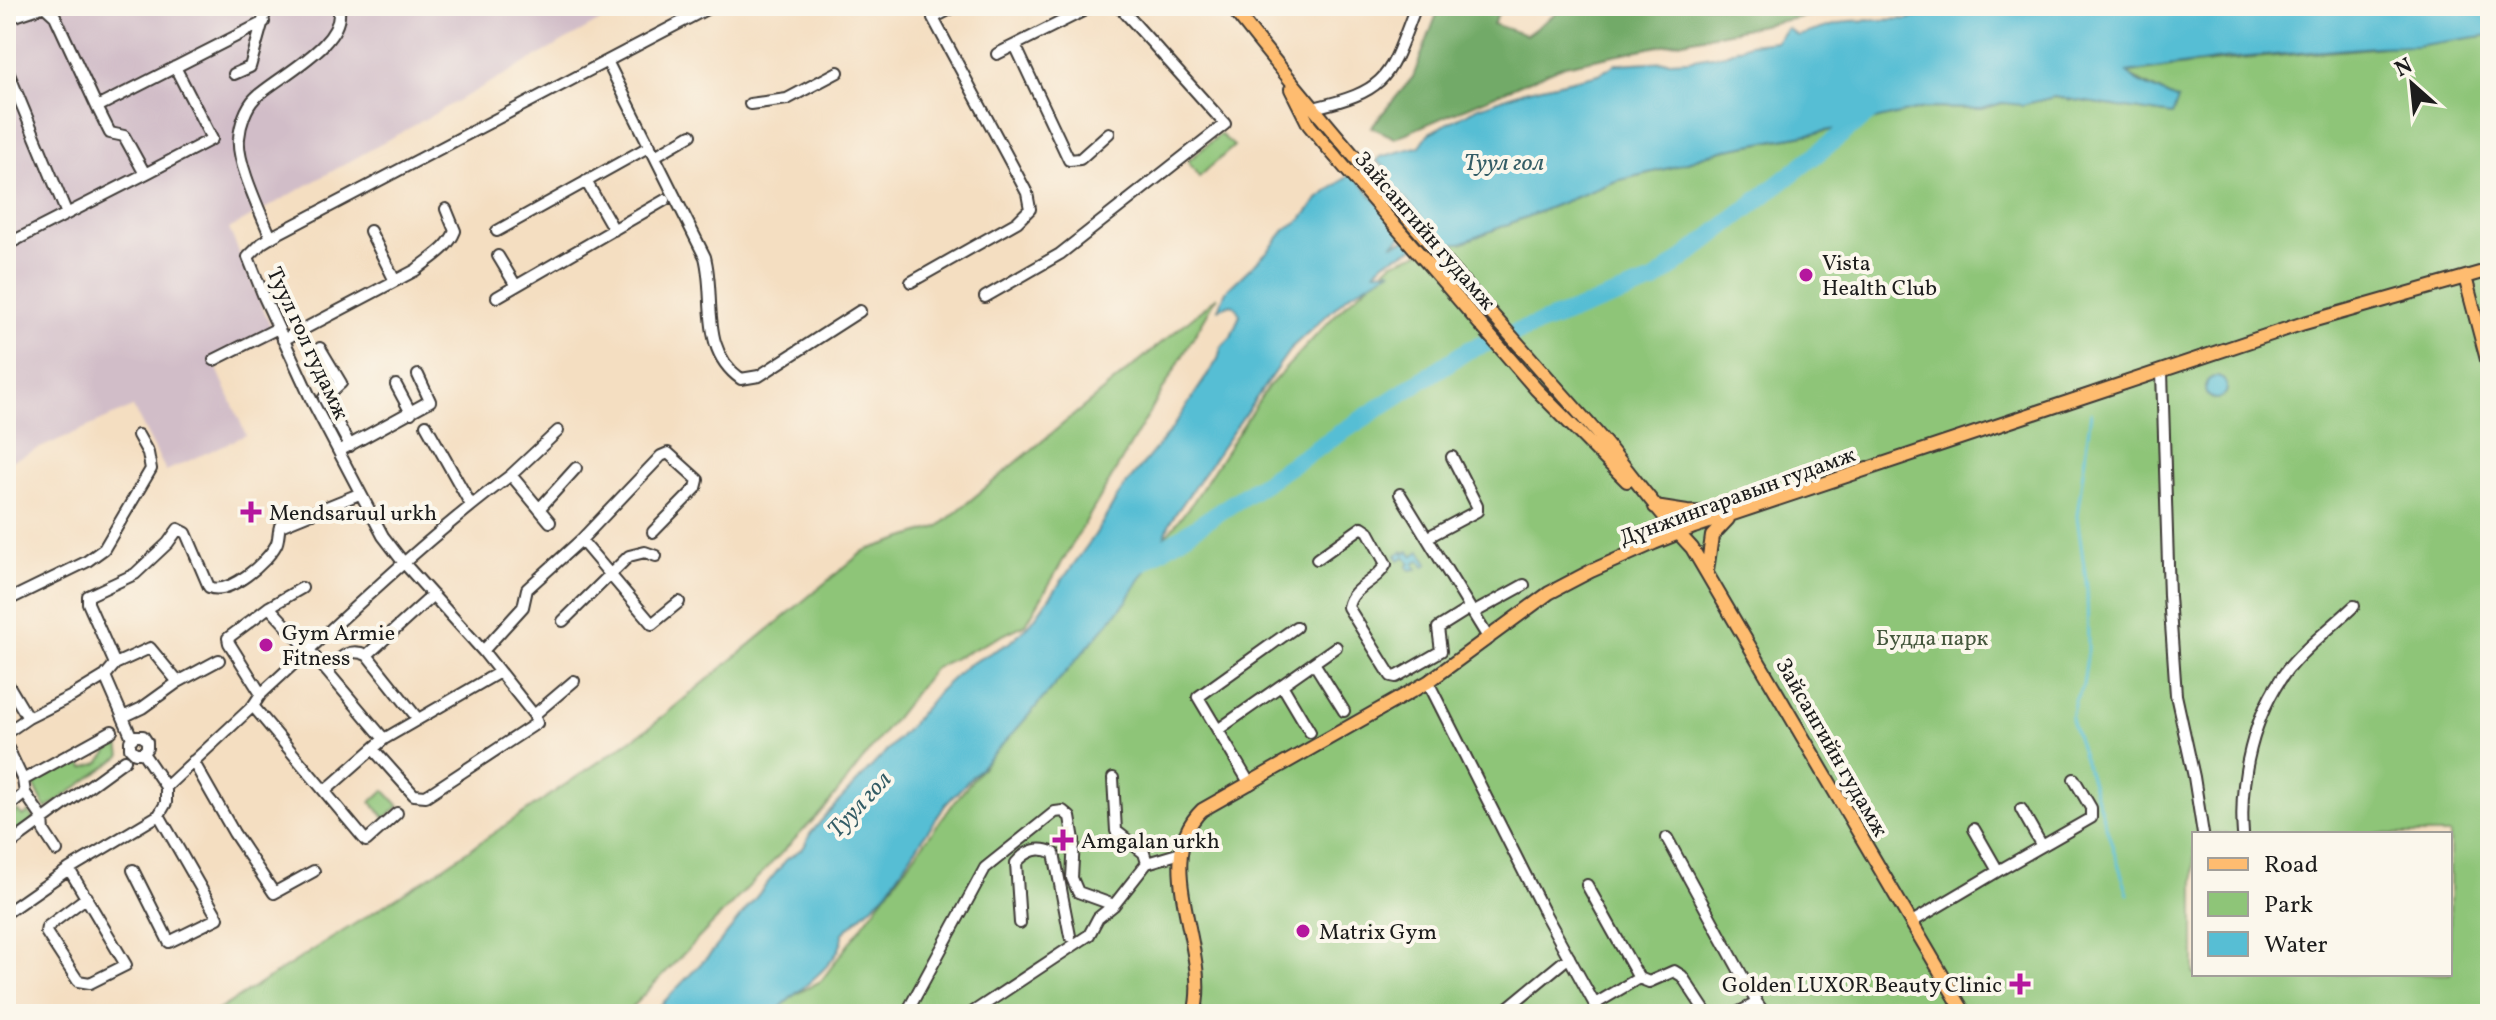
<svg xmlns="http://www.w3.org/2000/svg" width="2496" height="1020" viewBox="0 0 2496 1020" font-family="Vollkorn,serif">
	<style>
		.industrial { fill: #d1bdc8 }
		.green { fill: #8ec578; stroke: #55704a; stroke-width: 2; fill-rule: evenodd }
		.forest { fill: #72aa68; stroke: #476342; stroke-width: 2 }
		.water { fill: #57bed4; stroke: #3a6d78; stroke-width: 2 }
		.lines { fill: none; stroke-linecap: round; stroke-linejoin: round }
		.stream { stroke: #57bed4; stroke-width: 3 }
		.river { stroke: #57bed4; stroke-width: 18 }
		.minor-casing { stroke: #3c3935; stroke-width: 14 }
		.major-casing { stroke: #3c3935; stroke-width: 16 }
		.minor { stroke: #fff; stroke-width: 10 }
		.major { stroke: #febc70; stroke-width: 12 }
		.poi-dot { fill: #b5179e; stroke: #fbf7ec; stroke-width: 3 }
		.labels { text-anchor: middle; stroke-width: 8; stroke-linejoin: round; paint-order: stroke }
		.street-label { font-size: 22px; fill: #1c1c1c; stroke: #fbf7ec }
		.poi-label { font-size: 22px; fill: #1c1c1c; stroke: #fbf7ec; text-anchor: start }
		.park-label { font-size: 22px; fill: #44573c; stroke: #fbf7ec }
		.water-label { font-size: 24px; font-style: italic; fill: #345d66; stroke: #fbf7ec }
	</style>
	<rect width="100%" height="100%" fill="#fbf7ec"/>
	<filter id="ink" filterUnits="userSpaceOnUse"><feTurbulence type="fractalNoise" baseFrequency=".0125" numOctaves="2"/><feDisplacementMap in="SourceGraphic" scale="16" xChannelSelector="R" yChannelSelector="G"/><feConvolveMatrix kernelMatrix="1 2 1 2 8 2 1 2 1" color-interpolation-filters="sRGB"/></filter>
	<filter id="wash" filterUnits="userSpaceOnUse"><feTurbulence type="fractalNoise" baseFrequency=".006" numOctaves="4" result="noise"/><feDisplacementMap in="SourceGraphic" scale="32" xChannelSelector="R" yChannelSelector="G"/><feGaussianBlur stdDeviation="1.8" result="paint"/><feColorMatrix in="noise" values="0 0 0 0 0 0 0 0 0 0 0 0 0 0 0 0 0 1.4 0 .05"/><feComposite in="paint" operator="in"/></filter>
	<g filter="url(#wash)">
		<rect width="100%" height="100%" fill="#f4dec1"/>
		<path class="industrial" d="M 6,6 L 627,6 L 229,229 L 275,336 L 216,366 L 246,435 L 166,471 L 133,407 L 6,463 Z"/>
		<path class="green" d="M 2490,35 L 2490,1014 L 758,1014 L 821,981 L 953,804 L 1193,502 L 1267,388 L 1339,311 L 1393,262 L 1445,243 L 1461,243 L 1616,181 L 1673,167 L 1722,150 L 1822,132 L 1924,108 L 1982,109 L 2002,103 L 2032,102 L 2054,97 L 2172,115 L 2177,100 L 2126,74 C 2247,53 2369,53 2490,35 ZM 2194,834 L 2450,834 L 2450,974 L 2194,974 Z
			M 1220,134 L 1234,146 L 1199,177 L 1188,161 Z
			M 1217,297 L 1026,624 L 934,668 L 826,807 L 625,1014 L 212,1014 L 432,875 L 650,727 L 864,551 L 938,527 Z
			M 118,739 L 121,756 L 46,809 L 33,783 L 80,760 L 84,768 L 99,763 Z
			M 384,790 L 399,806 L 385,818 L 371,802 Z
			M 17,810 L 23,816 L 29,812 L 34,820 L 6,839 L 6,827 Z"/>
		<path class="forest" d="M 1440,6 L 1502,6 L 1493,24 L 1526,35 L 1567,6 L 1821,6 L 1826,12 L 1565,65 L 1395,138 L 1371,127 L 1413,77 Z"/>
		<path class="water" d="M 2092,6 L 2490,6 L 2490,35 L 2416,46 L 2375,47 L 2223,59 L 2127,73 L 2138,82 L 2178,100 L 2172,115 L 2054,97 L 2022,105 L 2002,103 L 1982,109 L 1924,108 L 1842,128 L 1722,150 L 1673,167 L 1616,181 L 1461,243 L 1445,243 L 1386,177 L 1387,169 L 1376,161 L 1380,157 L 1420,146 L 1429,133 L 1479,107 L 1524,91 L 1599,74 L 1616,64 L 1687,60 L 1725,54 L 1749,44 L 1776,41 L 1787,28 L 1798,36 L 1848,21 L 1907,19 L 1942,12 L 1990,12 Z
			M 1352,173 L 1405,234 L 1392,244 L 1410,239 L 1416,247 L 1385,261 L 1375,271 L 1392,270 L 1350,294 L 1291,348 L 1174,516 C 1167,526 1166,535 1161,545 C 1152,565 1137,580 1128,600 L 1016,730 L 946,804 L 885,894 L 843,933 C 844,963 793,992 774,1014 L 652,1014 L 713,951 L 786,860 L 804,847 L 810,834 L 827,814 L 908,728 L 939,691 L 966,666 L 1009,643 L 1031,623 L 1095,535 L 1121,491 L 1171,430 L 1218,359 L 1221,347 L 1231,337 L 1240,315 L 1236,307 L 1231,304 L 1218,309 L 1226,291 L 1269,250 L 1286,229 L 1302,219 L 1318,199 Z
			M2205 388a11 11 0 1 1 22 0a11 11 0 1 1-22 0Z
			M 1402,551 L 1404,553 L 1409,551 L 1413,556 L 1420,551 L 1428,564 L 1424,567 L 1420,560 L 1414,564 L 1417,569 L 1410,570 L 1407,567 L 1410,563 L 1405,556 L 1399,560 L 1396,555 Z"/>
		<g class="lines">
			<path class="stream" d="M 2091,412 L 2077,516 L 2087,588 L 2088,649 L 2083,685 L 2075,700 L 2071,719 L 2128,894"/>
			<path class="river" d="M 1135,567 L 1468,350 L 1653,282 L 1873,110"/>
		</g>
	</g>
	<g filter="url(#ink)">
		<g class="lines">
			<defs>
				<path id="minor" d="M 44,6 L 55,16 L 97,107 L 264,22
					M 6,19 L 45,6
					M 1015,45 L 1069,160 L 1080,159 L 1109,133
					M 997,54 L 1093,6
					M 607,61 L 705,257 C 716,299 699,349 741,379 L 759,376 L 860,311
					M 6,67 L 67,214
					M 234,74 L 250,67 L 267,6
					M 750,104 L 787,99 L 838,72
					M 97,107 L 110,133 L 124,136 L 145,174 L 212,139 L 175,67
					M 1313,108 C 1391,90 1389,76 1416,6
					M 655,156 L 691,135
					M 586,181 L 614,230
					M 370,231 L 395,281
					M 497,231 L 650,146
					M 271,238 C 261,213 236,162 239,138 C 240,125 246,107 255,98 C 278,76 349,43 338,6
					M 6,245 L 145,174
					M 498,256 L 516,286
					M 911,282 L 1017,222 L 1030,209 L 1027,193 L 933,18 L 956,6
					M 497,297 L 665,200
					M 985,297 L 1060,254 L 1225,124 L 1119,6
					M 283,340 L 416,270 C 430,258 448,249 455,231 L 446,209
					M 320,348 L 341,383 L 324,398 L 350,446
					M 214,360 L 278,328
					M 2162,372 L 2169,596 L 2176,695 L 2194,777 L 2203,834
					M 396,385 L 411,413
					M 426,425 L 471,505
					M 339,451 L 430,401 L 418,375
					M 511,475 L 558,431
					M 1400,494 L 1489,639
					M 539,509 L 576,468
					M 1428,537 L 1477,511 L 1477,506 L 1452,457
					M 581,540 L 652,624 L 679,602
					M 1317,559 L 1362,527 L 1368,531 L 1386,564 C 1377,582 1352,586 1348,607 L 1391,676 L 1396,677 L 1441,651 L 1438,628 L 1470,608
					M 6,601 L 86,562 L 104,549 L 151,469 L 148,453 L 138,435
					M 269,607 L 309,650 L 384,739
					M 1473,613 L 1524,585
					M 563,621 L 629,556 L 645,552 L 656,556
					M 483,651 L 523,607 L 527,589 L 581,540 L 661,456 L 668,453 L 698,480 L 696,488 L 653,532
					M 367,655 L 433,595
					M 1314,663 L 1344,711
					M 115,664 L 150,648 L 178,682 L 142,708 L 123,717
					M 327,671 C 340,658 348,647 367,655 L 418,719
					M 105,676 L 115,664 L 88,603 L 88,596 L 135,574 L 168,543 L 178,529 L 186,533 L 209,587 C 229,596 267,562 276,545 C 279,540 278,532 280,526 L 359,494
					M 6,681 L 28,718 L 72,696 L 105,676 L 132,738
					M 178,682 L 219,660
					M 1428,682 L 1544,912 L 1600,1014
					M 1282,685 L 1310,732
					M 261,694 L 229,643 L 228,638 L 269,607 L 302,588
					M 253,706 L 366,841 L 397,813
					M 534,715 L 483,651 L 403,562 L 383,536 L 311,399 L 264,297 L 248,257 L 262,243 L 275,235 L 712,6
					M 534,715 L 574,681
					M 1219,729 L 1336,647
					M 6,733 L 28,718
					M 6,744 L 23,780 L 112,731
					M 373,749 L 414,795 L 426,796 L 537,723 L 534,715
					M 143,753 L 147,748 L 147,742 L 143,736 L 135,736 L 130,741 L 130,748 L 135,753 L 143,753 L 166,787 L 253,706 L 261,694 C 343,619 422,541 511,475 L 550,522
					M 193,761 L 234,833 L 274,893 L 314,871
					M 1113,778 L 1116,831 L 1144,853 L 1147,863
					M 23,780 L 25,793 L 43,819 L 44,831 L 57,851
					M 1250,784 L 1198,697 L 1296,627
					M 325,791 L 384,739 L 498,673
					M 6,809 L 25,793
					M 2243,834 C 2239,779 2253,715 2287,670 C 2305,647 2332,627 2354,606
					M 1667,838 L 1757,1003 L 1735,1014
					M 2042,846 L 2091,818 L 2091,808 L 2074,779
					M 6,847 L 125,760
					M 69,869 L 126,965 L 90,983 L 78,981 L 46,932 L 47,927 L 87,897
					M 133,870 L 169,942 L 218,918 L 159,815
					M 1998,871 L 2042,846 L 2021,809
					M 1587,885 L 1639,978
					M 6,913 L 69,869 L 159,815 L 166,803 L 166,787
					M 1912,922 L 1998,871 L 1974,829
					M 1020,923 L 1016,863 C 1027,850 1039,846 1054,853 L 1070,936
					M 1757,1003 L 1765,1014
					M 1595,1004 L 1639,978 L 1649,982 L 1674,971 L 1682,976 L 1707,1014
					M 906,1014 L 985,868 L 1055,812 L 1063,811 L 1070,817 L 1074,840 L 1072,878 L 1078,892 L 1114,905
					M 970,1014 L 1089,935 L 1098,918 L 1114,905 L 1147,863 L 1181,853
					M 1500,1014 L 1569,957"/>
				<path id="major" d="M 1231,6 C 1346,153 1472,291 1595,431 C 1628,469 1657,511 1692,548 L 1965,1014
					M 1291,89 L 1309,125 L 1328,148 L 1536,389 L 1627,481
					M 2465,277 L 2490,371
					M 1655,507 L 1687,512 L 1723,513
					M 1707,571 L 1712,536 L 1728,519
					M 1194,1014 C 1212,950 1149,861 1202,810 L 1428,682 L 1549,593 L 1591,571 L 1654,543 L 1694,527 L 2301,324 L 2490,270"/>
			</defs>
			<use href="#minor" class="minor-casing"/>
			<use href="#major" class="major-casing"/>
			<use href="#minor" class="minor"/>
			<use href="#major" class="major"/>
		</g>
	</g>
	<g class="poi-dot">
		<circle cx="1806" cy="275" r="8"/>
		<path d="M247 500h8v8h8v8h-8v8h-8v-8h-8v-8h8z"/>
		<circle cx="266" cy="645" r="8"/>
		<path d="M1059 828h8v8h8v8h-8v8h-8v-8h-8v-8h8z"/>
		<circle cx="1303" cy="931" r="8"/>
		<path d="M2016 972h8v8h8v8h-8v8h-8v-8h-8v-8h8z"/>
	</g>
	<g class="labels">
		<g class="street-label">
			<text transform="translate(1426 230) rotate(49)" y="8">Зайсангийн гудамж</text>
			<text transform="translate(309 343) rotate(65)" y="8">Туул гол гудамж</text>
			<text transform="translate(1737 495) rotate(-20)" y="8">Дүнжингаравын гудамж</text>
			<text transform="translate(1833 747) rotate(60)" y="8">Зайсангийн гудамж</text>
		</g>
		<g class="poi-label">
			<text x="1822" y="270">Vista<tspan x="1822" dy="25">Health Club</tspan></text>
			<text x="269" y="520">Mendsaruul urkh</text>
			<text x="282" y="640">Gym Armie<tspan x="282" dy="25">Fitness</tspan></text>
			<text x="1081" y="848">Amgalan urkh</text>
			<text x="1319" y="939">Matrix Gym</text>
			<text x="2002" y="992" text-anchor="end">Golden LUXOR Beauty Clinic</text>
		</g>
		<g class="park-label">
			<text x="1932" y="645">Будда парк</text>
		</g>
		<g class="water-label">
			<text x="1504" y="170">Туул гол</text>
			<text transform="translate(859 804) rotate(-47)" y="8">Туул гол</text>
		</g>
	</g>
	<rect width="2496" height="1020" fill="none" stroke="#fbf7ec" stroke-width="32"/>
	<rect x="2192" y="832" width="260" height="144" fill="#fbf7ec" stroke="#a29f99" stroke-width="2"/>
	<rect x="2208" y="858" width="40" height="12" fill="#febc70" stroke="#a29f99" stroke-width="2"/>
	<text x="2264" y="872" font-size="24" fill="#1c1c1c">Road</text>
	<rect x="2208" y="892" width="40" height="24" fill="#8ec578" stroke="#a29f99" stroke-width="2"/>
	<text x="2264" y="912" font-size="24" fill="#1c1c1c">Park</text>
	<rect x="2208" y="932" width="40" height="24" fill="#57bed4" stroke="#a29f99" stroke-width="2"/>
	<text x="2264" y="952" font-size="24" fill="#1c1c1c">Water</text>
	<g transform="translate(2412 84) rotate(333)" stroke="#fbf7ec" stroke-width="6" paint-order="stroke">
	<path d="M0-6L14 30L0 20L-14 30Z" fill="#1c1c1c"/>
	<text y="-12" font-size="22" font-weight="bold" text-anchor="middle" fill="#1c1c1c">N</text>
	</g>
</svg>
